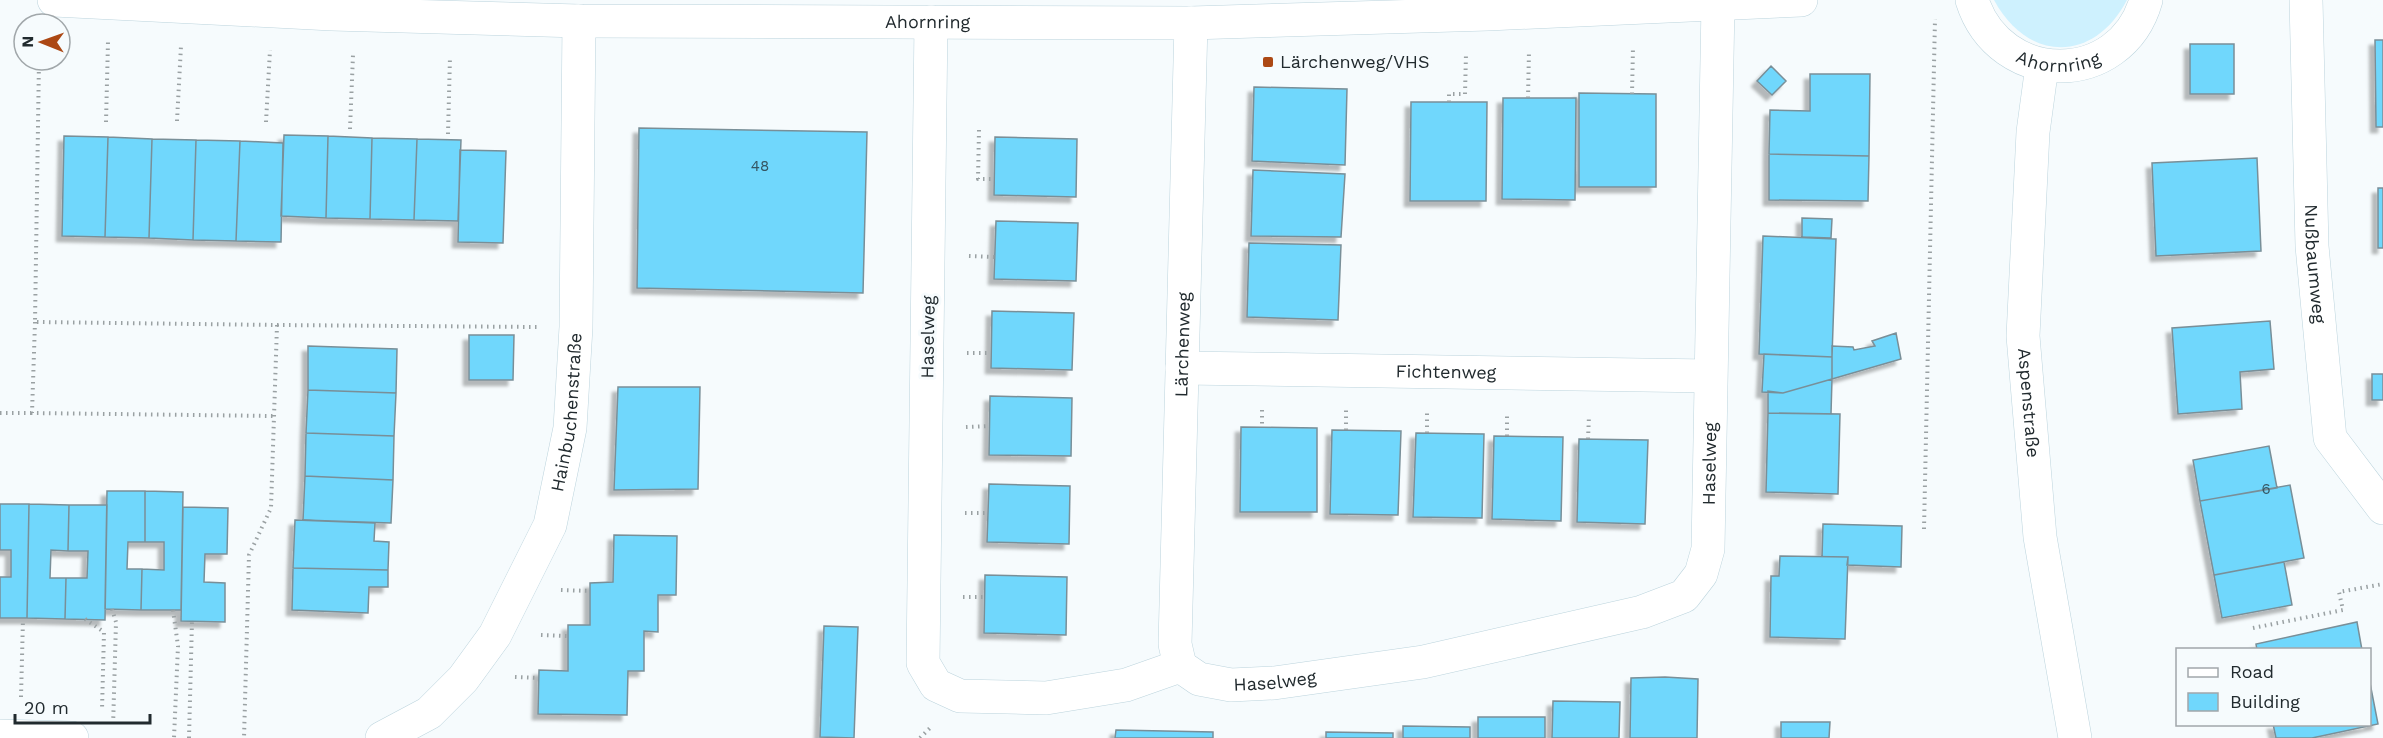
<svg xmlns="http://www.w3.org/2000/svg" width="2383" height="738" viewBox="0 0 2383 738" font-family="'Work Sans',sans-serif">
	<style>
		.green { fill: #cef1fe }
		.building { fill: #70d7fc; stroke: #798f98; stroke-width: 1.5; filter: url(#shadow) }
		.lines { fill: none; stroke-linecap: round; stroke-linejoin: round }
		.street-casing { stroke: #bcd4dd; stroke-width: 34 }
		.path { stroke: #9aa1a3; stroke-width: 4; stroke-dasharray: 1.5 4.5; stroke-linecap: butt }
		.street { stroke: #fff; stroke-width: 33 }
		.poi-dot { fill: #ac4814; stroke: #f6fbfd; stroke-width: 2 }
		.labels { text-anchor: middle; stroke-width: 6; stroke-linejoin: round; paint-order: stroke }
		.number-label { font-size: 15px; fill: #355562 }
		.street-label { font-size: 18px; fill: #212a2e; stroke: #f6fbfd }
		.poi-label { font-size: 18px; fill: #212a2e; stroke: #f6fbfd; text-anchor: start }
	</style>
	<defs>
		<filter id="shadow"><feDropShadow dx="-5.5" dy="5.5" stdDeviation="1.5" flood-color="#0004"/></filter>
	</defs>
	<rect width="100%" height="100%" fill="#f6fbfd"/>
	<path class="green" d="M 1994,0 L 2127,0 C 2094,63 2028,63 1994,0 Z"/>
	<path class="building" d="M 2375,40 L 2383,40 L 2383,127 L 2376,127 Z
		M 2190,44 L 2234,44 L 2234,94 L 2190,94 Z
		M 1771,66 L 1786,81 L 1772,95 L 1757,81 Z
		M 1810,74 L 1870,74 L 1869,156 L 1769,154 L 1770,110 L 1810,111 Z
		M 1254,87 L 1347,89 L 1345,165 L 1252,161 Z
		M 1579,93 L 1656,94 L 1656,187 L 1579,187 Z
		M 1503,98 L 1576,98 L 1575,200 L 1502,199 Z
		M 1411,102 L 1487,102 L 1486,201 L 1410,201 Z
		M 639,128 L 867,132 L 863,293 L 637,288 Z
		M 284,135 L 328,136 L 326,218 L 281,216 Z
		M 64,136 L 108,137 L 105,237 L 62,236 Z
		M 328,136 L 372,138 L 370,219 L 326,218 Z
		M 108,137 L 152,139 L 149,238 L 105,237 Z
		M 995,137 L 1077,139 L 1076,197 L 994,195 Z
		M 372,138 L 417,139 L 414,220 L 370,219 Z
		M 152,139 L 196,140 L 193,240 L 149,238 Z
		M 417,139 L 461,140 L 458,221 L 414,220 Z
		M 196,140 L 240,141 L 236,241 L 193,240 Z
		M 240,141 L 283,143 L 281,242 L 236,241 Z
		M 460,150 L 506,151 L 503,243 L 458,242 Z
		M 1769,154 L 1869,156 L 1868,201 L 1769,200 Z
		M 2257,158 L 2261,251 L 2156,256 L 2152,163 Z
		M 1253,170 L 1345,174 L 1341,237 L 1251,236 Z
		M 2378,188 L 2383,188 L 2383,248 L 2378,248 Z
		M 1802,218 L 1832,219 L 1831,238 L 1802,237 Z
		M 996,221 L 1078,223 L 1076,281 L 994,279 Z
		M 1763,236 L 1836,239 L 1832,357 L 1759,354 Z
		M 1249,243 L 1341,245 L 1338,320 L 1247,317 Z
		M 992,311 L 1074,313 L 1072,370 L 991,368 Z
		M 2270,321 L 2274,369 L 2240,372 L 2242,409 L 2178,414 L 2172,328 Z
		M 1896,333 L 1901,359 L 1832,379 L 1832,346 L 1853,347 L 1854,350 L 1875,346 L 1872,341 Z
		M 469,335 L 514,335 L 513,380 L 469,380 Z
		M 308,346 L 397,349 L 396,393 L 308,390 Z
		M 1764,354 L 1832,357 L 1832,379 L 1783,393 L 1762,392 Z
		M 2372,374 L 2383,374 L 2383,400 L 2372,400 Z
		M 1832,379 L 1831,414 L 1768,413 L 1768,391 L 1783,393 Z
		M 618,387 L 700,387 L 698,489 L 614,490 Z
		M 308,390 L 396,393 L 394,436 L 306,433 Z
		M 990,396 L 1072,398 L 1071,456 L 989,455 Z
		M 1768,413 L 1840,414 L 1838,494 L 1766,492 Z
		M 1241,427 L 1317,428 L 1317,512 L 1240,512 Z
		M 1332,430 L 1401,431 L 1398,515 L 1330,514 Z
		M 306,433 L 394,436 L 393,480 L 305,476 Z
		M 1416,433 L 1484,434 L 1482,518 L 1413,517 Z
		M 1494,436 L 1563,437 L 1561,521 L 1492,519 Z
		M 1579,439 L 1648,440 L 1645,524 L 1577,522 Z
		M 2269,446 L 2277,488 L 2200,501 L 2193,460 Z
		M 305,476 L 393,480 L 391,523 L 303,520 Z
		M 989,484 L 1070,486 L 1069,544 L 987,542 Z
		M 2290,485 L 2304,558 L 2214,575 L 2200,501 Z
		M 107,491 L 145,491 L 145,542 L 128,542 L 127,569 L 142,569 L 141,610 L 105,609 Z
		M 145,491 L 183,492 L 181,610 L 141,610 L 142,569 L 164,570 L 164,542 L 145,542 Z
		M 0,504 L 29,504 L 27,618 L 0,618 L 0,577 L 11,577 L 11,550 L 0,550 Z
		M 29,504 L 69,505 L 68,551 L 51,550 L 50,578 L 66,578 L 65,619 L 27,618 Z
		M 69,505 L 107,505 L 105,620 L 65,619 L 66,578 L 87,578 L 88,551 L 68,551 Z
		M 183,507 L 228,508 L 227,554 L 205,554 L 204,582 L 225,583 L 225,622 L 181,621 Z
		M 295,520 L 375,523 L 374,541 L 389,542 L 388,570 L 293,568 Z
		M 1823,524 L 1902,526 L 1901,567 L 1847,565 L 1848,557 L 1822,557 Z
		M 614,535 L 677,536 L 676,595 L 658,595 L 658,632 L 644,631 L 644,671 L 628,671 L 627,715 L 538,714 L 539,670 L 568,671 L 568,625 L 590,625 L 590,583 L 613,582 Z
		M 1780,556 L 1848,557 L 1845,639 L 1770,637 L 1771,576 L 1779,576 Z
		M 2284,562 L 2292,605 L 2222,618 L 2214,575 Z
		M 293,568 L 388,570 L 388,587 L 369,587 L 368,613 L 292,610 Z
		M 985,575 L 1067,577 L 1066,635 L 984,633 Z
		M 2357,622 L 2362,650 L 2257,650 L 2256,644 Z
		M 824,626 L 858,627 L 854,738 L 820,737 Z
		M 1665,677 L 1698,679 L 1697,738 L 1630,738 L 1631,678 Z
		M 2370,683 L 2378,724 L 2312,738 L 2276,738 L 2273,724 L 2370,724 Z
		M 1553,701 L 1620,702 L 1619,738 L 1552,738 Z
		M 1478,717 L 1545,717 L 1545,738 L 1478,738 Z
		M 1781,722 L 1830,722 L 1829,738 L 1781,738 Z
		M 1403,726 L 1470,727 L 1470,738 L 1403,738 Z
		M 1116,730 L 1213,732 L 1213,738 L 1115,738 Z
		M 1326,732 L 1393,733 L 1393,738 L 1326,738 Z"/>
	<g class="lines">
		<defs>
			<g id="street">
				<path id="s1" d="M 54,0 L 332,14 L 579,21 L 1191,23 L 1488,14 L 1801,0"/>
				<path id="s2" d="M 1972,0 C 2000,88 2121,88 2146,0"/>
				<path id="s3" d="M 2306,0 L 2312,246 L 2330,438 L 2383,508"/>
				<path id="s4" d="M 931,22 L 923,663 L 936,685 L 960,696 L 1046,698 L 1126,685 L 1180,666 L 1199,679 L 1231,685 L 1274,683 L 1423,662 L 1642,612 L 1684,596 L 1701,574 L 1708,549 L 1718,4"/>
				<path id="s5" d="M 2042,66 L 2033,132 L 2023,336 L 2040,537 L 2075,738"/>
				<path id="s6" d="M 1182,368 L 1710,376"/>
				<path id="s7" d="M 1180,666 L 1175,644 L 1191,23"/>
				<path d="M 0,736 L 72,738"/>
				<path id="s8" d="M 382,738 L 429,713 L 463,679 L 495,635 L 550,525 L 570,428 L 576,327 L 579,21"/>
			</g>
		</defs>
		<use href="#street" class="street-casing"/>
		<path class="path" d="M 39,60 L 35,322 L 277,325 L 271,508 L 249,555 L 244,738
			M 1632,94 L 1633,47
			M 1528,98 L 1529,51
			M 1449,102 L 1449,94 L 1465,94 L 1466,54
			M 177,121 L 181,46
			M 106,122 L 108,42
			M 266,122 L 270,50
			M 350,129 L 353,55
			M 979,130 L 978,179 L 994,179
			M 448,134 L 450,57
			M 969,256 L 995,257
			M 35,322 L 32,413 L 274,416
			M 277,325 L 537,327
			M 967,353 L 991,353
			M 1262,410 L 1262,427
			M 0,413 L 32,413
			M 966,427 L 989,426
			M 1346,430 L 1346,410
			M 1427,433 L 1427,410
			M 1507,436 L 1507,413
			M 1588,439 L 1589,416
			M 965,513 L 988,513
			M 1924,529 L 1935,19
			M 561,590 L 591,591
			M 963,597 L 985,597
			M 112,609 L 116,622 L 113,728
			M 173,610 L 178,646 L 174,738
			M 85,619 L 104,632 L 102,710
			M 2253,628 L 2343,610 L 2339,592 L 2383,584
			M 541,635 L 567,636
			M 515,677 L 539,678
			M 21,697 L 23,619
			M 189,738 L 192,621
			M 920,738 L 930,728"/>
		<use href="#street" class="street"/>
	</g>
	<rect class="poi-dot" x="1262" y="56" width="12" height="12" rx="3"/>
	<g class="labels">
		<g class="number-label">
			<text x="760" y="171">48</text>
			<text x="2266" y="494">6</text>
		</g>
		<g class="street-label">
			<text dy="6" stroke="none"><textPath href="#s1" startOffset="874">Ahornring</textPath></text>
			<text dy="6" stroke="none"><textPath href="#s2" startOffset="116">Ahornring</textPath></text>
			<text dy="6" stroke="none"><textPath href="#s3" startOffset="264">Nußbaumweg</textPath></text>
			<text transform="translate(928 337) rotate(-89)" y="6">Haselweg</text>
			<text dy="6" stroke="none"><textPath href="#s7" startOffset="322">Lärchenweg</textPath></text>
			<text dy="6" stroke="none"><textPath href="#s6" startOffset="264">Fichtenweg</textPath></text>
			<text dy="6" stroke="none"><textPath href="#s5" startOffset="338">Aspenstraße</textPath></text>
			<text dy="6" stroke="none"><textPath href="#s8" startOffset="393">Hainbuchenstraße</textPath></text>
			<text dy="6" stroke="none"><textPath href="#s4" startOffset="1575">Haselweg</textPath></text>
			<text dy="6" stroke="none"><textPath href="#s4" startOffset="1017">Haselweg</textPath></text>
		</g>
		<g class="poi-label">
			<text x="1280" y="68">Lärchenweg/VHS</text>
		</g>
	</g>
	<rect x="2176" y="648" width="195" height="78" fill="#f6fbfd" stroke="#a1a7aa" stroke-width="1.5"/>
	<rect x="2188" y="668" width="30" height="9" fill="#ffffff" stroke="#a1a7aa" stroke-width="1.5"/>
	<text x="2230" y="678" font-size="18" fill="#212a2e">Road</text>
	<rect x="2188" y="693" width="30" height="18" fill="#70d7fc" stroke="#a1a7aa" stroke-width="1.5"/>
	<text x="2230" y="708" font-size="18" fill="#212a2e">Building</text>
	<g transform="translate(42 42) rotate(271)"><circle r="28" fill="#f6fbfd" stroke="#a1a7aa" stroke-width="1.5"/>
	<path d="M0-4.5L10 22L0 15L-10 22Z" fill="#ac4814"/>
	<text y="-9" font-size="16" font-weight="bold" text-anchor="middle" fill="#212a2e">N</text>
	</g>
	<path d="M15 714v9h135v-9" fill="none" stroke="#212a2e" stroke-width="3"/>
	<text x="24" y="714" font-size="18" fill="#212a2e" stroke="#f6fbfd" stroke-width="4.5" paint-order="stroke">20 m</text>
</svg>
